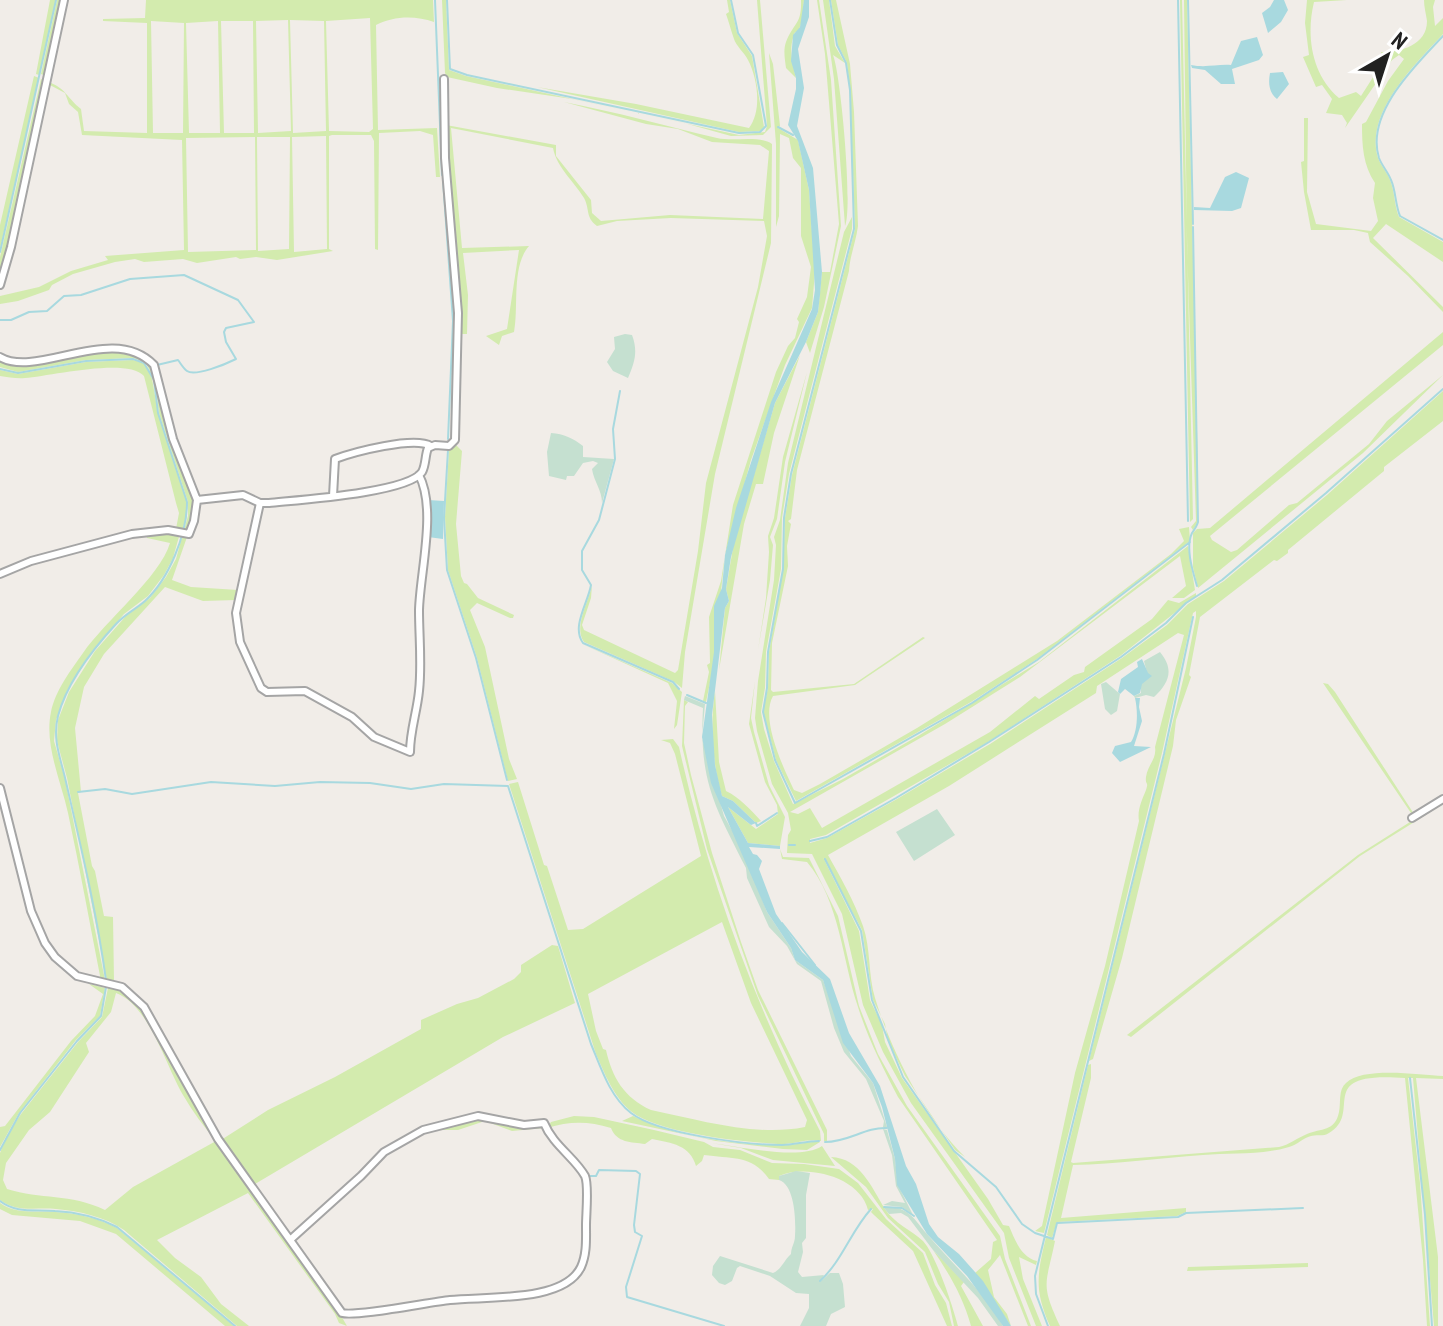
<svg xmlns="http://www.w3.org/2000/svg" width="1443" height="1326" viewBox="0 0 1443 1326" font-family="'PT Sans Narrow',sans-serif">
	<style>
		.grass { fill: #d3ebae; fill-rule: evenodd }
		.wetland { fill: #c5e0d0 }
		.water { fill: #a8d9df }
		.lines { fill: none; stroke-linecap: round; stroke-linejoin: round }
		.stream { stroke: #a8d9df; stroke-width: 2 }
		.street-casing { stroke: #a5a5a5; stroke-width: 10 }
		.street { stroke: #fff; stroke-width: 6 }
	</style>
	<rect width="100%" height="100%" fill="#f1ede8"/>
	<path class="grass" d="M 50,0 L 56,0 L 39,75 L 36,74 Z
		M 57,0 L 62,0 L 46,76 L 41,74 Z
		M 146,0 L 433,0 L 434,22 C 415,15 393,16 376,25 L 378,130 L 437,128 L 440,177 L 436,177 L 433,135 L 420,131 L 379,133 L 378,250 L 375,249 L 374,141 L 371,135 L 332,135 L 329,136 L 329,249 L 333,251 L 277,260 L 256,257 L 240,259 L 236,257 L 197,263 L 183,259 L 144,262 L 135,259 L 115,262 L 73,274 L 52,285 L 49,290 L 18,301 L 0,304 L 0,296 L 39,287 L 71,271 L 108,260 L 105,256 L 184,250 L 182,140 L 82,135 L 78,112 L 69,104 L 65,93 L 48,84 L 48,82 C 65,87 68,99 81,109 L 84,131 L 147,133 L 147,23 L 103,21 L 103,19 L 145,18 ZM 370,18 L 373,129 L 369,132 L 329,131 L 326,21 ZM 288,20 L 291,131 L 258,133 L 256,21 ZM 290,20 L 324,21 L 326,131 L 293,133 ZM 151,21 L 184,23 L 183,133 L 153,133 ZM 218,21 L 220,133 L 189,133 L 186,23 ZM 221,21 L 253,21 L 254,133 L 224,133 ZM 326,136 L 327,249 L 294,252 L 292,137 ZM 255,137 L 256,250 L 188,252 L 186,138 ZM 257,137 L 290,137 L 289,249 L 258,251 Z
		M 442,0 L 446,0 L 449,70 L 466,76 L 739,135 L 765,132 L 767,126 L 758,13 L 757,0 L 760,0 L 771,127 L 763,135 L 731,136 L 684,123 L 572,99 L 497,88 L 447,77 L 445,73 Z
		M 727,0 L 730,0 L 737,33 L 752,56 L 764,127 L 760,131 L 739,132 L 537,87 L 636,104 L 749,128 C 762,111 758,79 748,60 C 744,52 736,46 734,39 C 731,31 729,22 726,14 L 729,12 Z
		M 801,0 L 804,0 C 803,8 804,19 800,27 C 795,37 796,27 793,38 C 789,51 793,65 796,78 L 786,68 C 785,60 783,50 786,42 C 793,23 802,25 801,0 Z
		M 817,0 L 819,0 L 831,80 L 841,226 L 824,307 L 810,353 L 806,342 L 818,312 L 822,272 L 830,272 L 839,224 L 825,54 Z
		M 823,0 L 829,0 L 835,46 L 845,63 L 833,55 C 841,75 853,209 845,226 L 834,79 Z
		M 831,0 L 836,0 L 850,64 L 854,112 L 858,226 C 856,242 850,255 849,271 L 797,470 L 791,519 L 788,521 L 791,524 L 787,546 L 788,566 L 772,643 L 771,690 L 773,692 L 854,684 L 923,637 L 925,638 L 855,685 L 773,696 C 760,719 783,767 794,790 L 802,793 L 820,784 L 917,728 L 1057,641 L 1171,554 L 1184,541 L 1179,529 L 1189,527 L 1190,541 L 1037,659 L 971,702 L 796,801 L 776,760 L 763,711 L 768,688 L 769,652 L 783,569 L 785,518 L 792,475 L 855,229 L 850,90 L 847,63 L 838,45 Z
		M 1180,0 L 1182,0 L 1193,519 L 1190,522 Z
		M 1184,0 L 1187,0 L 1198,472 L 1198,522 L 1193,530 L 1191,527 L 1196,521 L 1187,245 Z
		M 1307,0 L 1347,0 L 1314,2 C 1306,35 1311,74 1339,98 L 1356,92 L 1361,96 L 1384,60 L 1381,52 C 1401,52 1427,45 1427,21 C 1426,14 1424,7 1424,0 L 1435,0 L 1433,7 L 1435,26 L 1443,18 L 1443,34 C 1416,64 1364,112 1378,158 C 1381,166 1387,172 1390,180 C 1395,192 1394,205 1399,217 L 1443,242 L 1443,262 L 1386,224 L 1373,238 L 1443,307 L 1443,312 L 1408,276 L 1370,242 L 1368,233 L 1354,230 L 1311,230 L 1304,192 L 1301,162 L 1304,161 L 1304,118 L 1308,118 L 1307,192 L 1316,224 L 1371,231 L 1378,221 L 1373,198 L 1375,183 C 1363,165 1362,146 1362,124 L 1366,122 L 1388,81 L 1404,59 L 1399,55 L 1392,60 L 1345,128 L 1347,123 L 1342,115 L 1326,113 L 1332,99 L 1322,85 L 1316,87 L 1303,57 L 1309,55 L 1305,23 Z
		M 769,53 L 773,64 L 780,126 L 778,128 L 798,140 L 809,190 L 815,271 L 812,308 L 785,365 L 751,460 L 725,555 L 712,673 L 706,702 L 703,701 L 709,672 L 707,665 L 710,663 L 709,617 L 721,581 L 733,505 L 776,372 L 788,346 L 795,338 L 799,322 L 797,319 L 807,297 L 811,267 L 801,236 L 801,168 L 793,158 L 789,138 L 780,134 L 779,216 L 776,227 L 776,144 Z
		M 34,76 L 39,78 L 0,249 L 0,225 Z
		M 41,79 L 45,81 L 10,247 L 0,280 L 0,257 Z
		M 564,102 C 616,112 666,126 717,138 C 734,142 759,135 772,144 L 771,243 L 715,474 L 685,652 L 682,688 L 673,681 L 584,642 C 573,626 589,602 592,585 L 591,598 L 582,625 L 584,630 L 675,673 L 678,670 L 698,551 L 706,483 L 758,287 L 767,236 L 764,221 L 671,218 L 617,221 L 597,226 C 585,217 590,209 584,198 C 573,180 557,168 553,148 L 451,128 L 462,248 L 529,246 C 511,267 519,306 514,332 L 502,336 L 499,345 L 486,336 L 507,329 L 519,250 L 463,253 L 468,295 L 467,334 L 460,334 L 458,272 L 446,125 L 556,145 L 556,156 L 591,200 L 592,213 L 601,221 L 670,215 L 763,219 L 769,151 L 760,145 L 712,142 L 678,129 L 646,124 Z
		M 852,217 L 852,229 L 789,474 L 782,518 L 781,569 L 766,652 L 765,688 L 761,712 L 764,729 L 774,761 L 793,804 L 843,779 L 918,736 L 1039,662 L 1188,546 L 1195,590 L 1184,598 L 1172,598 L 1186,586 L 1180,556 L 1020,677 L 945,724 L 790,812 L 798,814 L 810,808 L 822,828 L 990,732 L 1035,696 L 1039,699 L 1074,675 L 1084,672 L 1085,667 L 1152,619 L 1168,600 L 1179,603 L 1196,593 L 1196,596 L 1120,656 L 988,742 L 826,835 L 810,839 L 810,843 L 827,838 L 897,799 L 990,744 L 1122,658 L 1167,625 L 1188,604 L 1224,581 L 1327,495 L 1443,391 L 1443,421 L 1384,467 L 1384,471 L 1288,550 L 1288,553 L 1277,561 L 1274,560 L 1200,617 L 1189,675 L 1191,677 L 1176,720 L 1173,746 L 1122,958 L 1093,1059 L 1089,1061 L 1186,668 L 1196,617 L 1196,611 L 1193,613 L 1162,753 L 1044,1233 L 1035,1231 L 1042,1226 L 1075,1073 L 1105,966 L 1139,821 C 1137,810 1142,800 1146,790 C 1149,781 1145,786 1146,777 C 1148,764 1157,759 1155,747 L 1184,635 L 1178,633 L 1097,686 L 1096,693 L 949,786 L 828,855 C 841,878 854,901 863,926 C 871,949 868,975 875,998 C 892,1053 924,1116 965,1157 L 955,1150 L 905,1076 L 888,1041 L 885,1024 L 873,1000 L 862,930 L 823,857 L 859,931 L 870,1000 L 882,1025 L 885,1042 L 902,1078 L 988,1199 L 1003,1225 L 1009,1226 C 1015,1240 1021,1257 1037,1261 L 1036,1265 L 1019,1257 L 1023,1279 L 1042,1326 L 1036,1326 L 1009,1258 L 1004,1233 L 911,1103 L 883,1052 L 863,1005 L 842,914 L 812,854 L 787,853 L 788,835 L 791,830 L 788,813 L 772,784 L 757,731 L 755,718 L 758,681 L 774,580 L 776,545 L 774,537 L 780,520 L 788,463 L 844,232 Z
		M 1443,332 L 1443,345 L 1210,536 L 1212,540 L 1231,552 L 1237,550 L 1289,505 L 1297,503 L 1369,444 L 1387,421 L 1443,375 L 1363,453 L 1198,588 L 1193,567 L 1193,533 L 1197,529 L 1210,528 Z
		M 110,350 L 139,355 L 153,366 L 172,440 L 196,500 L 188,532 L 184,530 L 188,516 L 188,502 L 159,413 L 155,380 L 145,362 L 133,358 L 86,360 L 18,372 L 0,367 L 0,359 L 8,362 Z
		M 800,355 L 774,433 L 763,484 L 756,484 L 744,524 L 719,670 L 725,608 L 729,601 L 726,589 L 734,542 L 775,403 Z
		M 133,360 L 144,363 L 151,373 L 158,413 L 187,502 L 187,516 L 182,530 L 176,529 L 179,513 L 176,503 L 144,376 C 128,357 50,376 25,378 C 17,379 8,377 0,376 L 0,370 L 18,374 L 86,362 Z
		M 807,372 L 785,462 L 777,519 L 770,537 L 773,545 L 770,580 L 758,650 L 766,598 L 769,552 L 768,536 L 774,518 L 783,457 Z
		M 456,445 L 462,451 L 456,524 L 461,576 L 464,583 L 467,584 L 478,598 L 514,615 L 513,618 L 510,618 L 477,603 L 470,610 L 485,647 L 509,759 L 517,779 L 508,781 L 477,658 L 448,570 L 445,517 L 449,450 Z
		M 153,531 L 180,533 L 173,558 L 164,575 L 148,596 L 124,614 L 93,650 L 67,691 L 56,720 L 54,741 L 65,779 L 105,980 L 101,981 C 90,925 80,869 68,813 C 61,781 44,745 51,712 C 55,691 71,670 83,653 C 105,621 160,577 170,543 L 147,538 L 145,533 Z
		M 182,537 L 187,537 L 172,580 L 191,587 L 238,590 L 236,600 L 203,601 L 165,587 L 104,654 L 84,687 L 75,728 L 81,792 L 78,793 L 92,866 L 95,871 L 104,916 L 113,917 L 114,981 L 107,981 L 67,778 L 57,741 L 58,720 L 69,692 L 95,651 L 126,616 L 150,598 L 166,577 L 176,559 Z
		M 582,644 L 672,683 L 682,692 L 677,725 L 674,729 L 677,701 L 668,683 Z
		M 755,681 L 751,718 L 754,732 L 769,785 L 785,817 L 780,846 L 748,843 L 728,807 L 756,829 L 778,814 L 777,805 L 765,782 L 749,724 Z
		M 1323,683 L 1328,684 L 1335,692 L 1414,814 L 1411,813 Z
		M 715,691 L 719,762 L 726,791 C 739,797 751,810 761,821 L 756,823 L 733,801 L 722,796 C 712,763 710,725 715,691 Z
		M 684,700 L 688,702 L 685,706 L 684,743 L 691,775 L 712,853 L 741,942 L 758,990 L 827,1130 L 827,1141 L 824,1141 L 824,1134 L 758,996 L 707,849 L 682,746 Z
		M 673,739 L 679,747 C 709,881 756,1009 820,1131 L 821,1141 C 807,1138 792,1145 778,1144 C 742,1142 659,1133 632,1112 C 614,1098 605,1074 596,1054 L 509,784 L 518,782 L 544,865 L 547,866 L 568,930 L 583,929 L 701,856 L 675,754 L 670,743 L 661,740 ZM 722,922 L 751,1003 L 807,1120 L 805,1127 C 755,1137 700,1120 651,1110 C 624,1098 612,1077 606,1050 L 603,1049 L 596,1031 L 588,994 Z
		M 1443,801 L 1443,804 L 1360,856 L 1131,1037 L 1127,1035 L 1358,855 Z
		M 780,849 L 783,857 L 809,858 L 838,916 L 859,1006 L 878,1054 L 907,1106 L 1000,1236 L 1005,1259 L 1031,1326 L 1028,1326 L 1000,1255 L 988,1270 L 994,1297 L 1007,1314 L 1011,1326 L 975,1273 L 991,1259 L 993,1242 L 997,1240 L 898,1097 C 883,1068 868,1039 858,1007 C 842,960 840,901 807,862 L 782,859 Z
		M 552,945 L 558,946 L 575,1003 L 503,1037 L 255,1184 L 255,1189 L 221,1140 L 268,1110 L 335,1077 L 421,1029 L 421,1020 L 457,1004 L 478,998 L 514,979 L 521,972 L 521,965 Z
		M 89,984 L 105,988 L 100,1016 L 76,1040 L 19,1113 L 0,1147 L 0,1127 L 5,1126 L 71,1041 L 95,1016 L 103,994 Z
		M 108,988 C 146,991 170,1062 187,1092 C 222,1154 266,1212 307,1271 C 320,1289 337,1307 347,1326 L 339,1323 L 335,1314 L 248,1193 L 157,1240 L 175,1258 L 201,1277 L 221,1304 L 249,1326 L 237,1326 L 124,1230 C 106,1217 79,1211 56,1209 C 36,1207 17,1213 0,1200 L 0,1153 L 6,1137 L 21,1114 L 78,1042 L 102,1017 ZM 116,993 C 149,1005 166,1066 183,1095 C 193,1112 204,1127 216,1141 L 133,1187 L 105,1210 C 70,1193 41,1200 7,1189 L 3,1180 L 6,1163 L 29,1130 L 50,1112 L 89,1052 L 86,1043 L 111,1012 Z
		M 1091,1064 L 1091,1078 L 1071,1162 L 1073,1163 L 1279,1147 C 1289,1145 1297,1138 1307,1134 C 1321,1128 1335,1132 1339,1112 C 1341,1102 1338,1090 1346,1083 C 1363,1066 1420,1075 1443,1076 L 1443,1079 L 1416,1078 L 1438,1257 L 1438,1326 L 1434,1326 L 1413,1078 L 1408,1078 L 1420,1183 L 1430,1326 L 1427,1326 L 1423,1260 L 1405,1078 C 1311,1071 1365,1112 1329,1133 C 1323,1137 1317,1134 1311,1136 C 1303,1138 1297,1145 1289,1147 C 1263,1155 1230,1153 1203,1155 C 1160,1158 1117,1164 1073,1165 L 1061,1218 L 1186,1208 L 1186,1212 L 1177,1216 L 1057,1222 L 1052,1238 L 1047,1235 L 1088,1065 Z
		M 574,1116 L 594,1117 L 654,1130 L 704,1142 L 713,1147 L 740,1150 L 772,1163 L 804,1164 L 839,1169 L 858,1183 L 886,1219 L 923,1253 L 935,1285 L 946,1303 L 952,1326 L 947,1326 L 913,1251 L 874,1215 L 871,1212 L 873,1209 L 868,1210 C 860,1177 807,1164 779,1176 L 779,1180 L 769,1179 C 752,1155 733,1159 704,1155 L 702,1161 L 696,1166 C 690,1145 672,1143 652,1139 L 645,1144 C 631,1142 617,1143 611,1128 C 588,1121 570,1121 547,1128 L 551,1122 Z
		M 633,1116 C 675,1137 735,1145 782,1145 C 795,1146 807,1141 820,1142 L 807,1150 L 783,1149 L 716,1141 L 622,1121 Z
		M 480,1117 L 542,1125 L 544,1128 L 512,1131 L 485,1121 L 458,1130 L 431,1130 Z
		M 711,1143 C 738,1146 800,1161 822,1146 L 835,1166 L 773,1160 L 741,1148 Z
		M 831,1157 C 860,1158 872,1188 885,1209 C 894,1223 911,1230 923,1241 C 936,1255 953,1307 958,1326 L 954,1326 L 949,1302 L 938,1284 L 925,1252 L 888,1218 L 866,1187 Z
		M 0,1203 C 17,1215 35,1210 55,1212 C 75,1213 99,1218 117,1228 L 234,1326 L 225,1326 L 116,1234 L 80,1221 L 12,1215 L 0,1209 Z
		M 1046,1237 L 1055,1241 C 1046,1285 1040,1283 1060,1326 L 1050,1326 C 1034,1290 1037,1275 1046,1237 Z
		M 933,1250 L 964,1282 L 961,1286 L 983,1326 L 971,1326 C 963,1297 950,1275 933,1250 Z
		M 1308,1263 L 1308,1267 L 1187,1271 L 1188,1267 Z"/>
	<path class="wetland" d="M 625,334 L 632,335 C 638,351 635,362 628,378 L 613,371 L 607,362 L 615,349 L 614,337 Z
		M 551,433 C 564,434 573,438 583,446 L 583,457 L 614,459 L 602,503 C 602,490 594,482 592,469 L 598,463 L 593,461 L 583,463 L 574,476 L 567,476 L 566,480 L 549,476 L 547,452 Z
		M 1160,652 C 1174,669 1170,682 1154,697 L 1146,695 L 1135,698 L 1134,696 L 1141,693 L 1141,684 L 1148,677 L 1144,661 Z
		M 1106,682 L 1120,694 L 1117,711 L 1111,715 L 1105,709 L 1101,684 Z
		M 685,696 L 705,704 L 702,737 L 724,816 L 743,850 L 767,912 L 791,948 L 795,960 L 823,980 L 851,1056 L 873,1083 L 887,1127 L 883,1127 L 884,1121 L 866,1079 L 844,1052 L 834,1028 L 821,981 L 797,964 L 787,946 L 769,927 L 747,878 L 746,868 C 714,805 699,781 703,708 L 684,700 Z
		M 937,809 L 955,835 L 914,861 L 896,832 Z
		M 883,1129 L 887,1130 L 895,1159 L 898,1185 L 913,1215 L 902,1207 L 883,1205 L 892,1201 L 905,1203 L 896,1186 L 892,1155 Z
		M 796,1171 L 810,1173 L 806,1195 L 806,1238 L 802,1243 L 803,1252 L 798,1272 L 802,1277 L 824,1275 L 820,1282 L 830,1273 L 839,1273 L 843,1284 L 845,1307 L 831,1314 L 826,1326 L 800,1326 L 809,1308 L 809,1294 L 796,1293 L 770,1276 L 740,1266 L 737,1268 L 732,1281 L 725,1285 L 719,1283 L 712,1275 L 713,1266 L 720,1256 L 773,1273 C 782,1269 784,1260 791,1254 C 791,1247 795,1243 795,1236 C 796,1221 795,1185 779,1180 L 779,1176 Z
		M 894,1207 C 912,1211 916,1222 927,1234 C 953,1265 983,1290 1003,1326 L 998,1326 L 978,1298 L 933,1250 L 908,1217 L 901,1213 L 889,1214 L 884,1208 Z"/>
	<path class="water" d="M 804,0 L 809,0 L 809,17 L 798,49 L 804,88 L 797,126 L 813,168 L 822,272 L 820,295 L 818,312 L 806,342 L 775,403 L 731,557 L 726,589 L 729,601 L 725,608 L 712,715 L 715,765 L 722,796 L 733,801 L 756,823 L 751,825 L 728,807 L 748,843 L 780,846 L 780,849 L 749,847 L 753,854 L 757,855 L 762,861 L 759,869 L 776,914 L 802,952 L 830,979 L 849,1033 L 880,1086 L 906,1166 L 916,1184 L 929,1224 L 938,1237 L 959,1254 L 983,1281 L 1011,1326 L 1003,1326 L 967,1276 L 927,1234 L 897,1185 L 895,1159 L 882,1107 L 873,1083 L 843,1043 L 823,980 L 795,960 L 791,948 L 767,912 L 711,783 L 702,737 L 714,652 L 714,606 L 722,588 L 725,555 L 736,508 L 771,402 L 812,309 L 815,290 L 809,190 L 798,141 L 788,125 L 796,89 L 796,78 L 791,61 L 793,35 L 800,27 Z
		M 1274,0 L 1284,0 L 1288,10 L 1281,22 L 1268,33 L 1262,13 L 1270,7 Z
		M 1257,37 L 1263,55 L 1259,60 L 1232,69 L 1235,84 L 1221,84 L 1205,70 L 1192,68 L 1191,65 C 1206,68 1217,64 1231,65 L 1241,41 Z
		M 1283,72 L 1289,84 L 1277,99 C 1269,93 1268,83 1270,73 Z
		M 1236,172 L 1249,178 L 1241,208 L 1232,211 L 1194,210 L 1194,207 L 1210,208 L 1225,177 Z
		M 428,500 L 444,501 L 443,539 L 428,537 Z
		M 1142,659 L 1148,673 L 1152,676 L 1142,684 L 1140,693 L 1134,696 L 1125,689 L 1120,694 L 1118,692 L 1121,679 L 1138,667 L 1137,662 Z
		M 1135,698 L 1140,698 L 1139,707 L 1142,721 L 1134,746 L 1151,747 L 1120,762 L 1112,753 L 1115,746 L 1131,742 C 1138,731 1138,711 1135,698 Z"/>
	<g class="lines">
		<path class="stream" d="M 435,0 L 442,175
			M 447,0 L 450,69 L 467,75 L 739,133 L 760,132 L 766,126 L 753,55 L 738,33 L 731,0
			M 830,0 L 837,45 L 846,63 L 850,90 L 854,229 L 791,474 L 784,518 L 783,569 L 768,652 L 767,688 L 763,712 L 775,760 L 795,803 L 972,703 L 1037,660 L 1190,542
			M 1178,0 L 1188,521
			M 1188,0 L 1193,224
			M 1443,36 C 1416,65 1365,113 1379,158 C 1382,166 1388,172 1391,180 C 1396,191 1395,204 1400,216 L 1443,240
			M 778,127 L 793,135
			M 443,180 L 453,321 L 448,439
			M 1193,227 L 1198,522 C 1197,526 1194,530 1192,533 C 1185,548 1193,572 1197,586
			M 0,252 L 56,0
			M 0,320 L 11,320 L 29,312 L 47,311 L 64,296 L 81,295 L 130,279 L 184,275 L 238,300 L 254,322 L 226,328 L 224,332 L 226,342 L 236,359 C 226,364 195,377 187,371 C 183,368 181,364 178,360 L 157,365
			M 0,369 L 18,373 L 86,361 L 133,359 L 144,363 L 154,380 L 158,413 L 187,502 C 187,534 169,579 145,601 C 136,609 125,614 116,624 C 93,649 67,682 58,716 C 52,740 61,759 66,782 C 81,847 97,914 106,980
			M 620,391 L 613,429 L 615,459 L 599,520 L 582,551 L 582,570 L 591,585 C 588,603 571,627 583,643 L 673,682 L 679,689
			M 448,450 L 444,518 L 447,570 L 476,658 L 507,780
			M 687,695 L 706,703
			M 78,792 L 105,789 L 132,794 L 211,782 L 275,786 L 320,782 L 370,783 L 411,789 L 444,784 L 508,786 L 591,1044 C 601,1068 610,1097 631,1113 C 658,1134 747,1145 782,1145 C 794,1145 806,1141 819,1141
			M 756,823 L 757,826 L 777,813
			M 810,841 L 827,837 L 896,798 L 989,742 L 1121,657 L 1166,623 L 1186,603 L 1222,580 L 1326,493 L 1443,389
			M 789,845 L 795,845
			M 825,859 L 861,931 L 872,1000 L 903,1077 L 954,1151 L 996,1187 L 1022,1224 L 1035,1233 L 1053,1239 L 1057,1223 L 1178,1217 L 1186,1213 L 1303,1208
			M 782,923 L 815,965
			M 1410,1078 L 1425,1215 L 1432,1326
			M 825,1142 C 849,1142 865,1127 887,1128
			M 0,1150 L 20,1113 L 77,1041 L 101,1016 L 106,987
			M 590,1176 L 596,1176 L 599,1170 L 636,1171 L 640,1174 L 634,1225 L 635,1232 L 642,1236 L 626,1287 L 627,1297 L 724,1326
			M 0,1201 C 17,1214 35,1209 55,1211 C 76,1212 99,1218 117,1227 L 235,1326
			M 884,1207 L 902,1208 L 914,1216
			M 820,1281 C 842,1261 851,1231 871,1209
			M 1048,1326 L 1036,1294 L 1035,1276 L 1164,754 L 1193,617"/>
		<defs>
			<path id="street" d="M 0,285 L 11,247 L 64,0
				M 0,357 C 38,379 113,322 154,365 L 173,439 L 197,500 L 194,521 L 189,534 L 168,530 L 132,534 L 31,561 L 0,574
				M 333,496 L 335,459 C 354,452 414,436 431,446
				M 197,500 L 243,495 L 260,503 L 269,503 C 297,500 408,493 422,472 C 426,465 425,455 428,448 L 435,445 L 449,446 L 455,440 L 458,313 L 445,158 L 444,79
				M 260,503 L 236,613 L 240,642 L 261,688 L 267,692 L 305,691 L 352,717 L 374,737 L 410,752 C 410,731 417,712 419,691 C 422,664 419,637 419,610 C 420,572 437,509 419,475
				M 0,788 L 31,911 L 45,943 L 55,957 L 77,976 L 122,987 L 144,1007 L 218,1139 L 342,1313 C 355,1317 430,1302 450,1300 C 485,1296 564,1303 581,1267 C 587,1254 586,1239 586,1225 C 586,1214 589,1185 585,1176 C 575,1158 553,1145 544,1123 L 524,1125 L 478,1116 L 423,1130 L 384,1152 L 361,1176 L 290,1240
				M 1412,818 L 1443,799"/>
		</defs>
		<use href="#street" class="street-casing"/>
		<use href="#street" class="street"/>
	</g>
	<g transform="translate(1387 56) rotate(39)" stroke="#ffffff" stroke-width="6" paint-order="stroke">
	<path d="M0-6L14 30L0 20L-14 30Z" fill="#212121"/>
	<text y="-12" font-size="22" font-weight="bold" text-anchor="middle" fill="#212121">N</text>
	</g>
</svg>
